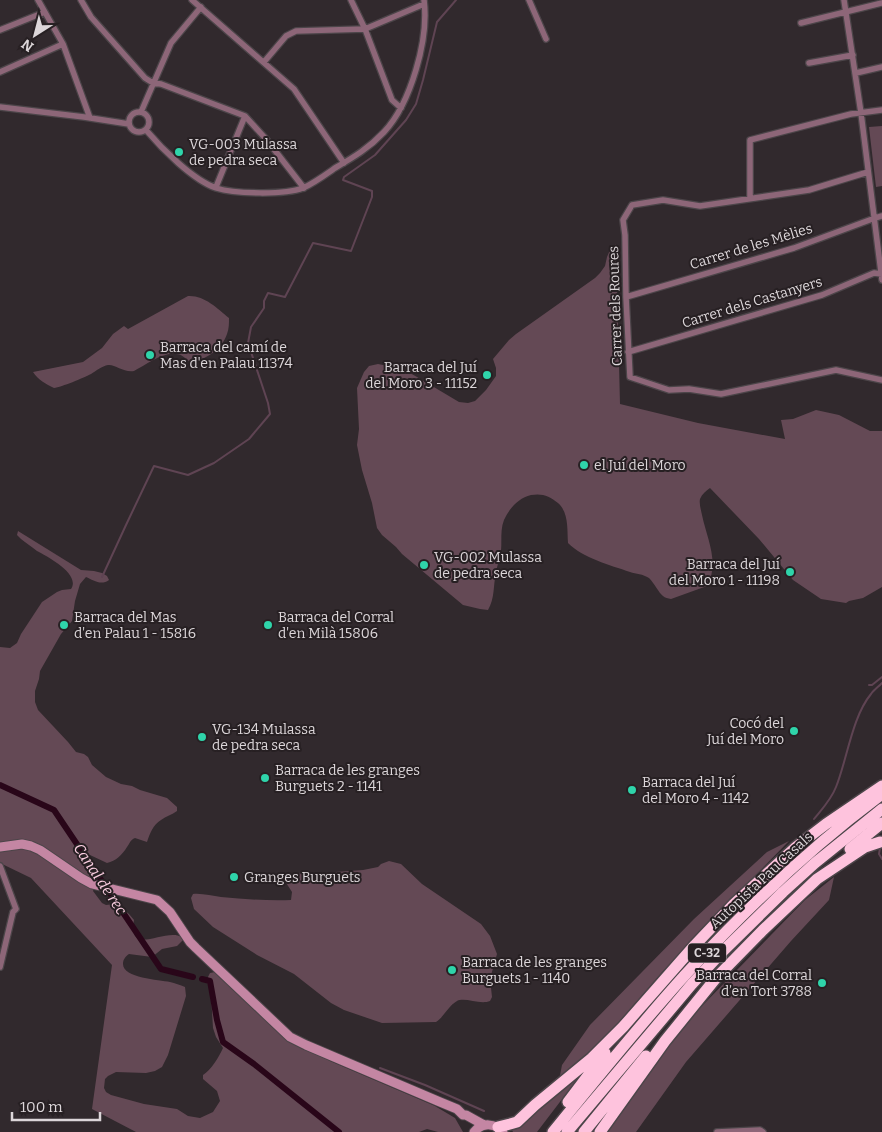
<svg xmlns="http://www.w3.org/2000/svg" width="882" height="1132" viewBox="0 0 882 1132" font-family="Bitter,serif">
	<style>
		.green { fill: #644955 }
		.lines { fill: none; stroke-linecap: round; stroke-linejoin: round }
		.stream { stroke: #5f4453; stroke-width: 2 }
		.canal { stroke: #290619; stroke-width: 6 }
		.street-casing { stroke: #4c4549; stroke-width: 8 }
		.secondary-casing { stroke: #4c4549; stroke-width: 11 }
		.highway-casing { stroke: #4c4549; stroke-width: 14 }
		.street { stroke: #8d6678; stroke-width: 5.5 }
		.secondary { stroke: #c486a3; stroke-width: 9 }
		.highway { stroke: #fec3dd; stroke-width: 11 }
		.poi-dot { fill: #2fd4aa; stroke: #272023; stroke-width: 2 }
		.labels { text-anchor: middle; stroke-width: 4; stroke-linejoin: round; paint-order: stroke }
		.shield { fill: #272023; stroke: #a69fa2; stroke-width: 1 }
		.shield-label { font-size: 12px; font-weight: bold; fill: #dcd6d9 }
		.poi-label { font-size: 14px; fill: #dcd6d9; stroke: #272023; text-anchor: start }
		.street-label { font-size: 14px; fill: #dcd6d9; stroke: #272023 }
		.water-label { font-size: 15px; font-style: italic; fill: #fbcee1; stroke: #272023 }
	</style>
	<rect width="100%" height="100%" fill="#31292d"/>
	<path class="green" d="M 882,126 L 882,186 L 876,187 L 869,127 Z
		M 616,244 L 620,404 L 698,423 L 785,439 L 781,420 L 793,419 L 816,410 L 839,415 L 870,431 L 882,431 L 882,587 L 863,598 L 849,601 L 846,603 L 821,599 L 793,580 L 759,539 L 710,488 C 706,491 702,494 700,499 C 699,504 701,510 702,515 C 707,539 720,563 707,586 L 671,599 C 668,598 665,598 663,596 C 659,593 654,583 649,578 C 643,574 636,574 630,572 C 610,565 583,558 568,543 C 567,529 569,513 558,503 C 550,496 542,493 531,495 C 518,498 509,509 504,520 C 500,530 502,541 501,551 C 500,558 497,565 496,573 C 493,586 495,598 488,610 L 480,609 L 463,605 L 402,554 L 396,547 L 382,535 L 377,528 L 372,503 L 362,470 L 357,445 L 359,429 L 357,388 L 364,372 L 369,366 L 378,364 L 403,369 L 417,377 L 459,402 L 468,403 L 475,401 L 486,390 L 496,376 L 496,368 L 493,359 L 509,340 L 516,334 L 595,278 L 600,273 L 605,266 L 607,257 L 610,250 Z
		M 188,296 C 204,295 217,308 229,318 C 229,323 229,329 227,334 C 222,349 206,360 190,362 C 186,359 182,354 176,354 C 162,352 146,365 134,371 C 124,373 115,364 108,365 C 102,366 96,371 91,374 C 83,378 62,387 54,388 C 46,384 38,380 33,372 L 83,362 L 102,348 L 113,334 L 124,326 L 128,329 Z
		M 18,531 L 81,570 L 94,571 L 102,573 L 107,576 L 109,580 C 101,586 93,580 86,577 L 80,584 L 75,601 L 72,621 L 61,634 L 40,671 L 39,679 L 35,691 L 35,702 L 38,710 L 68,742 L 76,752 L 84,754 L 88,757 L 92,765 L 106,777 L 121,784 L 132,786 L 140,790 L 167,798 L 177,807 L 177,811 C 172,815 166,816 161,820 C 153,825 150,833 147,842 L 135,838 C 130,840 130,843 127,847 C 122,855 116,861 107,863 L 90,855 L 86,856 L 85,859 C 96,875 103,872 93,891 L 102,903 L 106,905 L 115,904 L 119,906 L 129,914 L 134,920 C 127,958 165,927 182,937 L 183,940 L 177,946 L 162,949 L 152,957 L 129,954 C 126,956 123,959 123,964 C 123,978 159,980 170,982 C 175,983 180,985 185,987 L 186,996 L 168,1055 L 162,1067 L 155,1071 L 146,1073 L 116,1072 L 108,1076 L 105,1079 L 104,1088 L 106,1092 L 111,1095 L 144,1104 L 177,1109 L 188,1116 L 200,1118 L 213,1112 L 220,1101 L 217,1091 L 203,1079 L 203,1075 C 211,1070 219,1057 223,1048 L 216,1037 L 213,1028 L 211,995 L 208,977 L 210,973 L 215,972 L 289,1039 L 330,1061 L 435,1106 L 455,1118 L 463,1132 L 438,1132 L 427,1129 L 419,1132 L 136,1132 L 92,1109 L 112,965 L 31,878 L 0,863 L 0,647 L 10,648 L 17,643 L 21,634 L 42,602 L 57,592 L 62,590 L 71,589 C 81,574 48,557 37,551 C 32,547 26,543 21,539 L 17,535 Z
		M 789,841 L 730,901 L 663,971 L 612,1030 L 585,1069 L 537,1132 L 513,1132 L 511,1128 L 557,1091 L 562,1065 L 590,1025 L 694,919 L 767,852 Z
		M 389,861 L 401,864 L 422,884 L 481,924 L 490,936 L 497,954 L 490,979 L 492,997 L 490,1001 C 480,1005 465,997 457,1001 C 448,1006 444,1017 436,1022 L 382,1023 L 344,1010 L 331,1003 L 294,974 L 257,955 L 213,927 L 194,909 L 191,898 L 193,894 C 202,893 212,896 221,897 C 244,899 268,901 291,900 L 292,892 L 281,875 L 294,873 L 308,874 L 363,870 L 378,867 L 381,864 Z
		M 834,877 L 829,900 L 791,941 L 686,1062 L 636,1132 L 592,1132 L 699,1009 L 805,900 Z"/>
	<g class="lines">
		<path class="stream" d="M 102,577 L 126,525 L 154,466 L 188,475 L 214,463 L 249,439 L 270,414 L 268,403 L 248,343 L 251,327 L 264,308 L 264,301 L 268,293 L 285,297 L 313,243 L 351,251 L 372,197 L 372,191 L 343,180 L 344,177 L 375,155 L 406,120 L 416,104 L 423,80 L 437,22 L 456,0
			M 869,685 L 872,685 L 882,677
			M 814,819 C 822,809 831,800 836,787 C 847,760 852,717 871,694 C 874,690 878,687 882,683
			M 882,848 L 880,848 L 879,854 L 882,859
			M 380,1068 L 425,1085 L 484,1111"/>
		<path class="canal" d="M 0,785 L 54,810 L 161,969 L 193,977
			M 202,979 L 210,981 L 217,1020 L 223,1042 L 254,1064 L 339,1132"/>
		<defs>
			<path id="street" d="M 38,0 L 63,44 L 90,118
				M 81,0 L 91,17 L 145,78 L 153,83 L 161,84 L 245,116 L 266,139 L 304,188
				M 192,0 L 294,89 L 344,163
				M 351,0 L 365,29 L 392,100 L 401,108
				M 529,0 L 546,39
				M 844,0 L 861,113 L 882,280
				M 801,23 L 882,3
				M 0,30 L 45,12
				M 264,62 L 286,36 L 296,31 L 365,29 L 424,4
				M 809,63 L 853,55
				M 0,72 L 63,44
				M 856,73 L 882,67
				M 0,107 L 84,117 L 129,124
				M129 122a10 10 0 1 1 20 0a10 10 0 1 1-20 0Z
				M 141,112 L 171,43 L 201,7
				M 146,130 C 162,149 193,180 216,188 C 235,194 285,195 303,188 C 314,183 325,175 335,168 C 354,157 369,148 384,132 C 411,103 429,39 424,0
				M 868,172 L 809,190 L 700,206 L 663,200 L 632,205 L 623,220 L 625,235 L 626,297 L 630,377 L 669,390 L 689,389 L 721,394 L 836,370 L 882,380
				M 216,187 L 245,116
				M 750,198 L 750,140 L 851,114 L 882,110
				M 626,297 L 794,248 L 875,218 L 882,216
				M 628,352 L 822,295 L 874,273 L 882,274
				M 0,866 L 16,909 L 13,912 L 0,967
				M 717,1132 L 760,1130 L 763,1132"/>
			<path id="secondary" d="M 0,847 L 22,844 L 31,846 L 40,850 L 81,878 L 92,884 L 157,900 L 170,912 L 190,942 L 196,948 L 290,1037 L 306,1045 L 440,1102 L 457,1109 L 463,1115 L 466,1115 L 484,1125
				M 474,1132 C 482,1122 495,1123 503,1132"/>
			<path id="highway" d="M 850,849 L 882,823
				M 568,1102 L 605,1053
				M 498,1127 L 510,1124 L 517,1122 L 535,1105 L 592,1058 L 623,1027 L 695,945 L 734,904 L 796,847 L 826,824 L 882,786
				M 553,1132 C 596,1079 639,1026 685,975 C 744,911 811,847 881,795
				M 567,1132 L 692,984 L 722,952 L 783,892 L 815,863 L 882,809
				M 584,1132 L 646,1056
				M 600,1132 L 665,1041 L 716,978 L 763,930 L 817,879 L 865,847 L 880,842"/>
		</defs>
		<use href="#street" class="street-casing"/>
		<use href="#secondary" class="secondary-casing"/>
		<use href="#highway" class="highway-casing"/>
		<use href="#street" class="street"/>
		<use href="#secondary" class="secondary"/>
		<use href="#highway" class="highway"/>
	</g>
	<g class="poi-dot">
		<circle cx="179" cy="152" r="5"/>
		<circle cx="150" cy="355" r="5"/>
		<circle cx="487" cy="375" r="5"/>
		<circle cx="584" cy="465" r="5"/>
		<circle cx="424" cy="565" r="5"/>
		<circle cx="790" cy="572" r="5"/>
		<circle cx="64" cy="625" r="5"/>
		<circle cx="268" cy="625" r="5"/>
		<circle cx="794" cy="731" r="5"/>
		<circle cx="202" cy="737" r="5"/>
		<circle cx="265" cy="778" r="5"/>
		<circle cx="632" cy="790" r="5"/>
		<circle cx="234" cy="877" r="5"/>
		<circle cx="452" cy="970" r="5"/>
		<circle cx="822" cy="983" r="5"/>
	</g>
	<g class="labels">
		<rect class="shield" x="688" y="943.5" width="38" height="19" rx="4"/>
		<g class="shield-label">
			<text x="707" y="957">C-32</text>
		</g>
		<g class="poi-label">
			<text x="189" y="149">VG-003 Mulassa<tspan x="189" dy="16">de pedra seca</tspan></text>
			<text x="160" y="352">Barraca del camí de<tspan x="160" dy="16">Mas d'en Palau 11374</tspan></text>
			<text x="477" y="372" text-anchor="end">Barraca del Juí<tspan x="477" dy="16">del Moro 3 - 11152</tspan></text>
			<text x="594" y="470">el Juí del Moro</text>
			<text x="434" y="562">VG-002 Mulassa<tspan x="434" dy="16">de pedra seca</tspan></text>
			<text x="780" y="569" text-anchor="end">Barraca del Juí<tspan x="780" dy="16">del Moro 1 - 11198</tspan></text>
			<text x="74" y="622">Barraca del Mas<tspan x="74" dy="16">d'en Palau 1 - 15816</tspan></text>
			<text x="278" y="622">Barraca del Corral<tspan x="278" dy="16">d'en Milà 15806</tspan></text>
			<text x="784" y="728" text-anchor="end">Cocó del<tspan x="784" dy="16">Juí del Moro</tspan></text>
			<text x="212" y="734">VG-134 Mulassa<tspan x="212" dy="16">de pedra seca</tspan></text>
			<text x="275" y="775">Barraca de les granges<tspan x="275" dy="16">Burguets 2 - 1141</tspan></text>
			<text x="642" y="787">Barraca del Juí<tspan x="642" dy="16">del Moro 4 - 1142</tspan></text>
			<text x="244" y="882">Granges Burguets</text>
			<text x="462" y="967">Barraca de les granges<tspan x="462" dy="16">Burguets 1 - 1140</tspan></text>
			<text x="812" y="980" text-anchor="end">Barraca del Corral<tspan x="812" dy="16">d’en Tort 3788</tspan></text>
		</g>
		<g class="street-label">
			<text transform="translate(751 246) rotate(-17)" y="5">Carrer de les Mèlies</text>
			<text transform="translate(752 302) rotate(-17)" y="5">Carrer dels Castanyers</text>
			<text transform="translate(615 306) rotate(-92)" y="5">Carrer dels Roures</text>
			<text transform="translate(761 880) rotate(-43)" y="5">Autopista Pau Casals</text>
		</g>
		<g class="water-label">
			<text transform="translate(100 879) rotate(56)" y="5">Canal de rec</text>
		</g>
	</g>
	<g transform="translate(35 35) rotate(216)" stroke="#272023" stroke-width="4" paint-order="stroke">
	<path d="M0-4L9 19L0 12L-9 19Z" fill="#dcd6d9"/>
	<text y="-8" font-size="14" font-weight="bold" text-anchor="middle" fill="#dcd6d9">N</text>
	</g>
	<path d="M12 1112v8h88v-8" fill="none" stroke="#dcd6d9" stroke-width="2.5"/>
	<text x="20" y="1112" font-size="15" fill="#dcd6d9" stroke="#272023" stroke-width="4" paint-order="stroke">100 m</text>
</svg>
